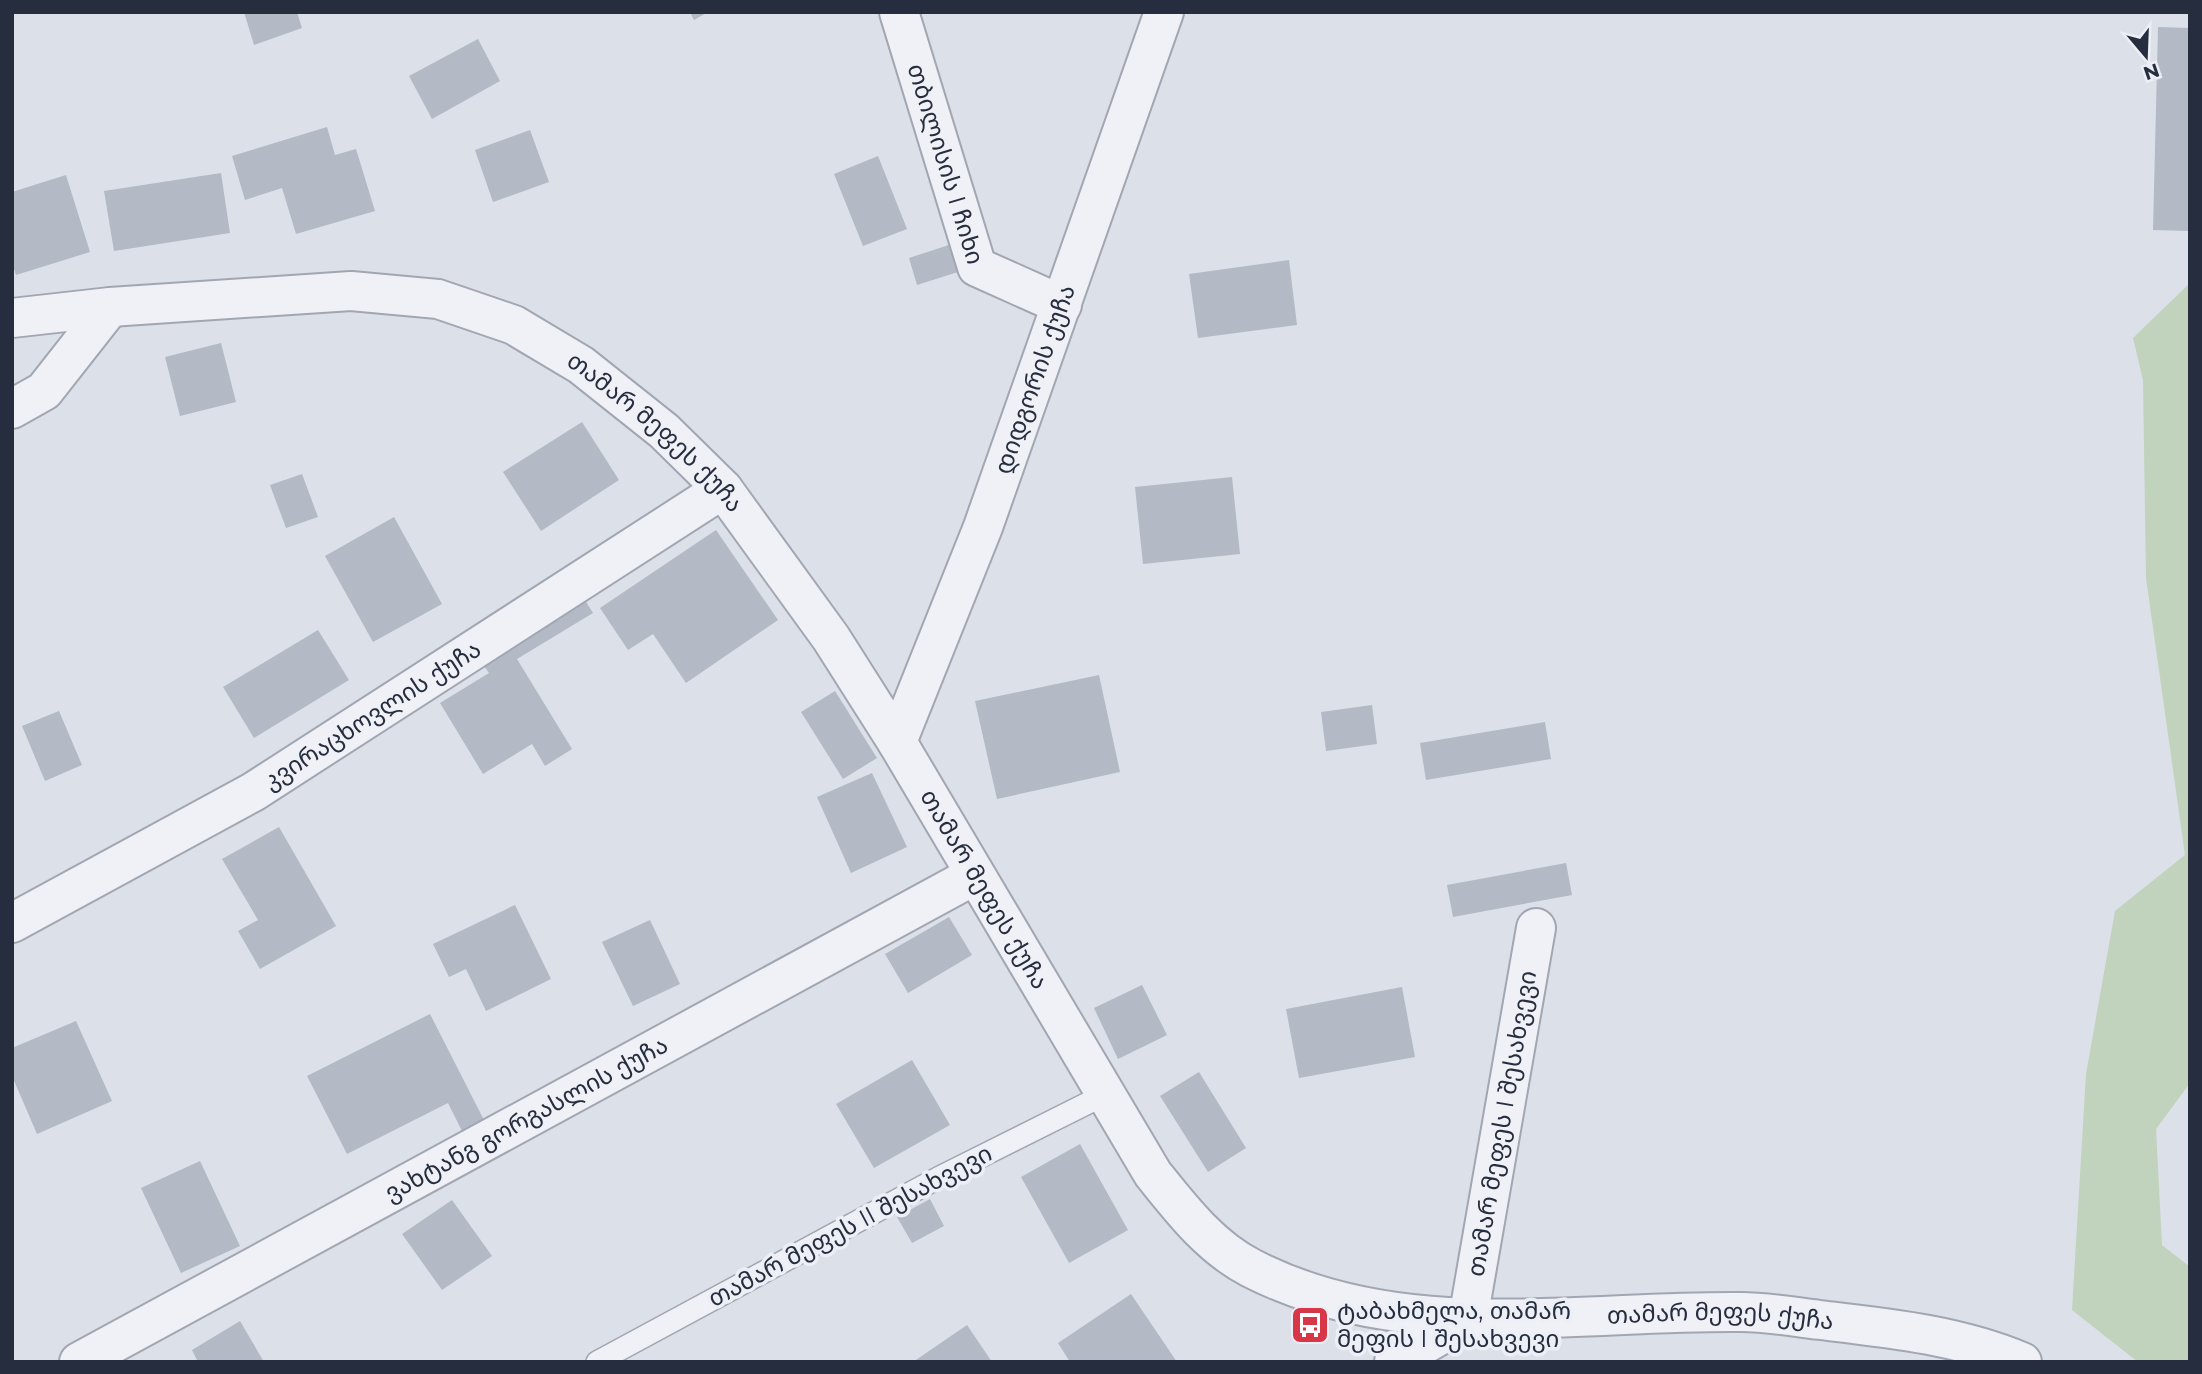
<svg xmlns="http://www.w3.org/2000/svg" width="2202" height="1374" viewBox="0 0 2202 1374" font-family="Montserrat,'Noto Sans Georgian',sans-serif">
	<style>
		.green { fill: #c1d2bd }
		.building { fill: #b3b9c5 }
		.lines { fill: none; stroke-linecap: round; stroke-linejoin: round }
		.service-casing { stroke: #a1a7b2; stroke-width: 24 }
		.minor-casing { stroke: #a1a7b2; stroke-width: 42 }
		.tertiary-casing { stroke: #a1a7b2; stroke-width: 42 }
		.service { stroke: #eff1f6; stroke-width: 21 }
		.minor { stroke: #eff1f6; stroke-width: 38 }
		.tertiary { stroke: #eff1f6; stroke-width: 38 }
		.labels { text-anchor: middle; stroke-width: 7; stroke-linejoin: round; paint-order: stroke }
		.street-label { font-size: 24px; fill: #252d3f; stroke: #eceff5 }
		.poi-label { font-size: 24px; fill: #252d3f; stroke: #eceff5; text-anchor: start }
	</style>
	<rect width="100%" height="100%" fill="#dce0e8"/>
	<path class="green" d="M 2190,283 L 2190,1083 L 2156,1129 L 2162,1245 L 2190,1267 L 2190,1362 L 2138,1362 L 2072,1310 L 2086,1074 L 2115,911 L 2185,855 L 2146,578 L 2143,380 L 2133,338 Z"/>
	<path class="building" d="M 244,12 L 297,12 L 302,28 L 254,45 Z
		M 690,12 L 708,12 L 694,20 Z
		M 2158,27 L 2190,28 L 2190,231 L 2153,230 Z
		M 478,39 L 500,81 L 432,119 L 409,76 Z
		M 327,127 L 335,155 L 356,149 L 375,211 L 296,234 L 282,188 L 245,200 L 232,156 Z
		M 530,130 L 549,182 L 493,202 L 475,150 Z
		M 878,156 L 907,229 L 863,246 L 834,174 Z
		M 221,173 L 230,233 L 114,251 L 104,191 Z
		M 66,175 L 90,252 L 16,275 L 12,263 L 12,192 Z
		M 952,244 L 961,271 L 917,285 L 909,258 Z
		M 1289,260 L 1297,325 L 1198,338 L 1189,274 Z
		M 221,343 L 236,402 L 180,416 L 165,357 Z
		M 582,422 L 619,480 L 541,531 L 503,472 Z
		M 302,474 L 318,517 L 286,528 L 270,485 Z
		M 1232,477 L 1240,554 L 1143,564 L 1135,487 Z
		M 394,517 L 442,604 L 373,642 L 325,556 Z
		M 716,530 L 778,620 L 686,683 L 653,634 L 628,650 L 600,608 Z
		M 583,597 L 593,613 L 517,659 L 572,749 L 545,766 L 532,744 L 483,774 L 440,703 L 489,673 L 480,660 Z
		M 318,630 L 349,680 L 254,738 L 223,687 Z
		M 1099,675 L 1120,772 L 997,799 L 975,701 Z
		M 835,691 L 877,758 L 843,779 L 801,712 Z
		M 1372,705 L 1377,744 L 1326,751 L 1321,712 Z
		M 59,711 L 82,765 L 45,781 L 22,726 Z
		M 1545,722 L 1551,759 L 1426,780 L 1420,743 Z
		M 872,773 L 907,847 L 851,873 L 817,797 Z
		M 279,827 L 336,926 L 260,969 L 238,931 L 258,920 L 222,859 Z
		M 1566,863 L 1572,895 L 1453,917 L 1447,885 Z
		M 515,905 L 551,979 L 486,1011 L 466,969 L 449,977 L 433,944 Z
		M 949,917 L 972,955 L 908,993 L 885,954 Z
		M 650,920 L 680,984 L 633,1006 L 602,942 Z
		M 1142,985 L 1167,1035 L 1118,1059 L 1094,1008 Z
		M 1402,987 L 1415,1057 L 1299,1078 L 1286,1009 Z
		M 430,1014 L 487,1126 L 465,1137 L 448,1103 L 347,1154 L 307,1076 Z
		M 76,1021 L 112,1101 L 37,1134 L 12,1076 L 12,1048 Z
		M 912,1060 L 950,1125 L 874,1168 L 836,1104 Z
		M 1199,1072 L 1246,1148 L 1208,1172 L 1160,1096 Z
		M 1080,1144 L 1128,1230 L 1069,1263 L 1021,1177 Z
		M 200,1161 L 240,1246 L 181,1273 L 141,1188 Z
		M 930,1199 L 944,1226 L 912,1243 L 897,1217 Z
		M 452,1200 L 492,1256 L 442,1290 L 402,1234 Z
		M 1131,1294 L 1177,1362 L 1070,1362 L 1058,1343 Z
		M 240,1321 L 264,1362 L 198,1362 L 192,1350 Z
		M 967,1325 L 992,1362 L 913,1362 Z"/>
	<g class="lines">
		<defs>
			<path id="service" d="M 597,1362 L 938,1178 L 1106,1094"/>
			<g id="minor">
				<path id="s1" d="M 899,12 L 977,267 L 1062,305"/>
				<path d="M 12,409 L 44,391 L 110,307"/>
				<path id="s2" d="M 897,742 L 983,527 L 1164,12"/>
				<path id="s3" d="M 12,923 L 253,792 L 723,489"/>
				<path id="s4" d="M 79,1362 L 975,875"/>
				<path id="s5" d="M 1394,1362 L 1468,1319 L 1536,928"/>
			</g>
			<g id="tertiary">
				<path id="s6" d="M 12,318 L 110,307 L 351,291 L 438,299 L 514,325 L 581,365 L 664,431 L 723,489 L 831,638 L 897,742 L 1153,1174 C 1181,1209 1210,1247 1251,1268 C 1402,1346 1579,1310 1741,1312 C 1768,1312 1794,1317 1820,1320 C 1888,1328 1958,1335 2022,1362"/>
			</g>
		</defs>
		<use href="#service" class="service-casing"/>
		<use href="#minor" class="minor-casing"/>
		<use href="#tertiary" class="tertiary-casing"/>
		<use href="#service" class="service"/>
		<use href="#minor" class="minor"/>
		<use href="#tertiary" class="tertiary"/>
	</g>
	<defs>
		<symbol id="bus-square" viewBox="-11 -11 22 22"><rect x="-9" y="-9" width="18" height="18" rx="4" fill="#d73746" stroke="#eceff5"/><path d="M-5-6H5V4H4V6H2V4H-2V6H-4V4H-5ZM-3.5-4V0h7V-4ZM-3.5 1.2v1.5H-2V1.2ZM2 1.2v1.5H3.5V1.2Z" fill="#fff"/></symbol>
	</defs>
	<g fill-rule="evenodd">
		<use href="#bus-square" x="1288" y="1303" width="44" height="44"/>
	</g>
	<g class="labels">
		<g class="street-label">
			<text dy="8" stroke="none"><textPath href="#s1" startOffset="159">თბილისის I ჩიხი</textPath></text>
			<text dy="8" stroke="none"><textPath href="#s2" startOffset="388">დიდგორის ქუჩა</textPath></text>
			<text dy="8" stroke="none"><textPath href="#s6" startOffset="686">თამარ მეფეს ქუჩა</textPath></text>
			<text dy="8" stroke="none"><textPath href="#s3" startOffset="416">კვირაცხოვლის ქუჩა</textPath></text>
			<text dy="8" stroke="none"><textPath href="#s6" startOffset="1253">თამარ მეფეს ქუჩა</textPath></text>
			<text dy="8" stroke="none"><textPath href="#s4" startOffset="509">ვახტანგ გორგასლის ქუჩა</textPath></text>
			<text dy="8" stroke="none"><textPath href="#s5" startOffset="284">თამარ მეფეს I შესახვევი</textPath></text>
			<text transform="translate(850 1226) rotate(-28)" y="8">თამარ მეფეს II შესახვევი</text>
			<text dy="8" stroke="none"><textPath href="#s6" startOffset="2198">თამარ მეფეს ქუჩა</textPath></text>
		</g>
		<g class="poi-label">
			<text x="1337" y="1319">ტაბახმელა, თამარ<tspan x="1337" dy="28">მეფის I შესახვევი</tspan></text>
		</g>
	</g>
	<rect width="2202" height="1374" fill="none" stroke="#252d3f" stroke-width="28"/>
	<g transform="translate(2146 56) rotate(161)" stroke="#eceff5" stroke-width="5" paint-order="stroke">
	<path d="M0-5L12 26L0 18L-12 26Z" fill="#252d3f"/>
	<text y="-10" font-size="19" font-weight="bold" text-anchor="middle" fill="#252d3f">N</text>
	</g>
</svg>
